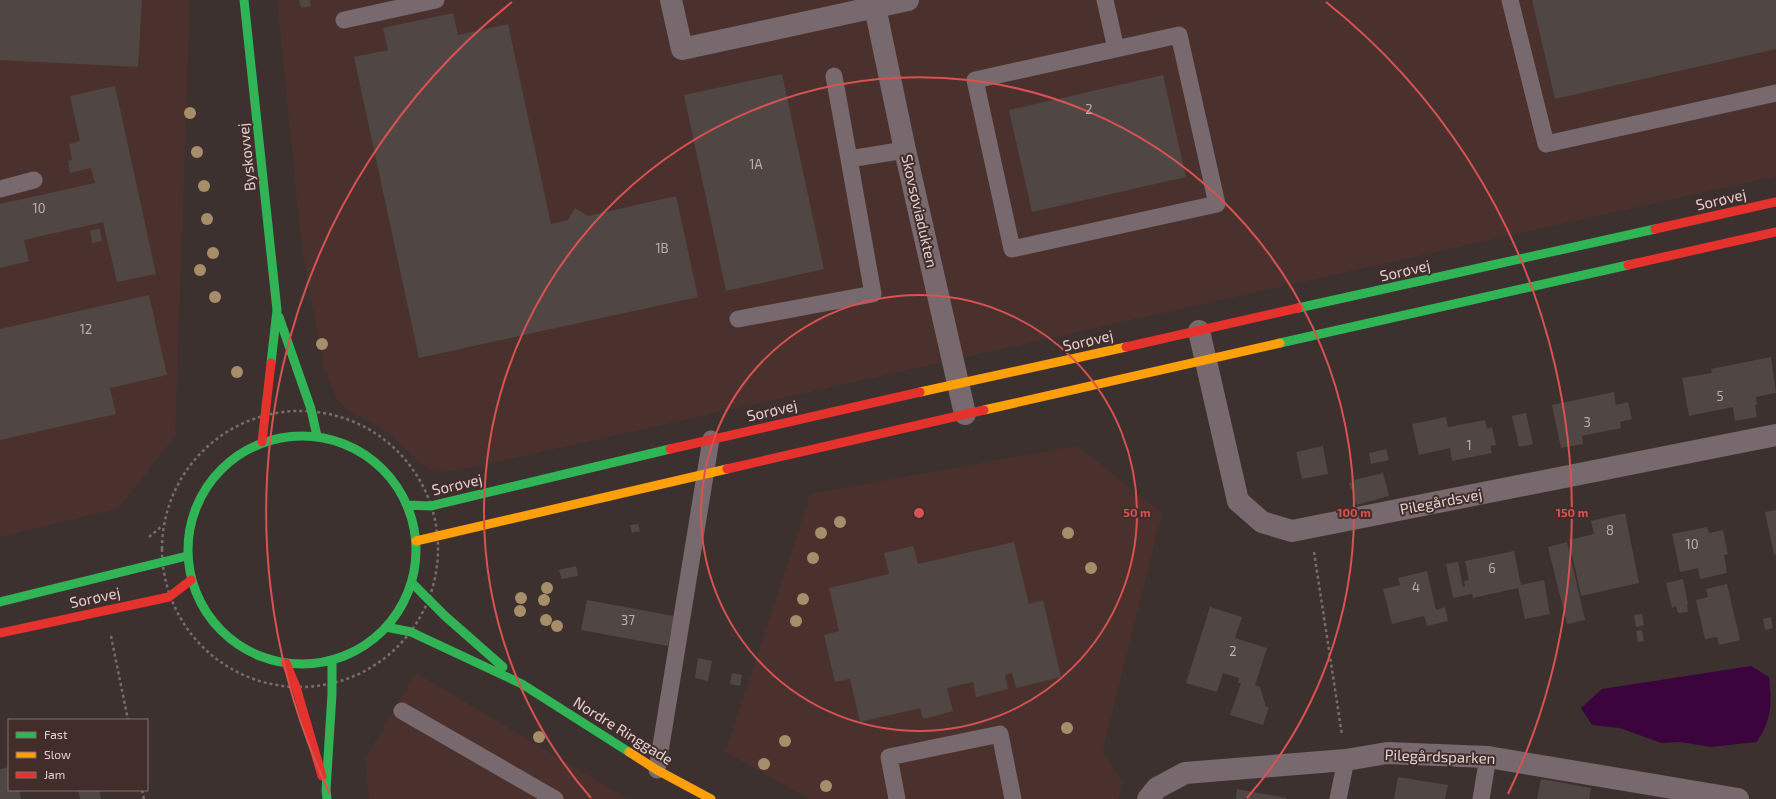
<svg xmlns="http://www.w3.org/2000/svg" width="1776" height="799" viewBox="0 0 1776 799" font-family="'Exo 2',sans-serif">
	<style>
		.built { fill: #4a312e }
		.water { fill: #3b043c }
		.building { fill: #504644 }
		.lines { fill: none; stroke-linecap: round; stroke-linejoin: round }
		.path { stroke: #776c6e; stroke-width: 2.5; stroke-dasharray: 3 3; stroke-linecap: butt }
		.lane { stroke: #77696d; stroke-width: 17 }
		.street { stroke: #77696d; stroke-width: 22 }
		.fast { stroke: #30b455; stroke-width: 9 }
		.slow { stroke: #ff9f0a; stroke-width: 9 }
		.jam { stroke: #e5322d; stroke-width: 9 }
		.tree { fill: #a68e6b }
		.ring { fill: none; stroke: #d85252; stroke-width: 2 }
		.labels { text-anchor: middle; stroke-width: 4; stroke-linejoin: round; paint-order: stroke }
		.number-label { font-size: 13px; fill: #bcafae }
		.street-label { font-size: 15px; fill: #e0d2d1; stroke: #422d2b }
		.centre { fill: #d85252; stroke: #422d2b; stroke-width: 2 }
		.ring-label { font-size: 12px; text-anchor: middle; font-weight: bold; fill: #d85252; stroke: #422d2b; stroke-width: 4; stroke-linejoin: round; paint-order: stroke }
	</style>
	<rect width="100%" height="100%" fill="#3d3130"/>
	<path class="built" d="M 0,0 L 190,0 L 175,436 L 119,508 L 0,537 Z
		M 277,0 L 1776,0 L 1776,176 L 460,470 L 445,471 L 431,469 L 420,463 L 388,433 L 368,420 L 354,414 L 345,408 L 337,399 L 324,367 L 308,285 L 300,231 Z
		M 1077,446 L 1162,513 L 1103,750 L 1122,782 L 1118,799 L 809,799 L 726,752 L 810,494 Z
		M 416,673 L 628,799 L 369,799 L 365,759 Z"/>
	<path class="water" d="M 1751,666 L 1769,677 C 1772,705 1772,718 1757,742 L 1711,747 L 1680,742 L 1661,743 L 1620,728 L 1592,725 L 1581,708 L 1602,689 Z"/>
	<path class="building" d="M 0,0 L 142,0 L 138,67 L 0,60 Z
		M 299,0 L 310,0 L 311,6 L 301,8 Z
		M 1532,0 L 1776,0 L 1776,49 L 1555,99 Z
		M 453,13 L 458,35 L 508,24 L 551,224 L 568,220 L 575,208 L 588,216 L 676,196 L 698,297 L 419,358 L 354,57 L 388,50 L 383,28 Z
		M 782,74 L 824,269 L 726,291 L 684,95 Z
		M 1163,75 L 1186,177 L 1032,212 L 1009,110 Z
		M 115,86 L 156,274 L 117,282 L 103,222 L 24,240 L 29,261 L 0,268 L 0,204 L 95,183 L 91,168 L 70,173 L 68,161 L 72,160 L 69,144 L 80,141 L 70,96 Z
		M 100,229 L 102,241 L 92,243 L 90,230 Z
		M 149,295 L 167,375 L 110,388 L 116,414 L 0,440 L 0,329 Z
		M 1771,357 L 1776,393 L 1756,397 L 1757,405 L 1755,405 L 1757,417 L 1735,421 L 1733,407 L 1689,416 L 1682,378 L 1712,373 L 1711,369 Z
		M 1614,392 L 1616,405 L 1628,402 L 1632,419 L 1620,422 L 1621,428 L 1582,436 L 1583,444 L 1561,448 L 1552,405 Z
		M 1526,413 L 1533,444 L 1519,447 L 1512,416 Z
		M 1446,417 L 1448,427 L 1485,420 L 1487,429 L 1492,427 L 1496,445 L 1490,446 L 1492,453 L 1452,461 L 1450,448 L 1419,455 L 1412,424 Z
		M 1323,446 L 1328,474 L 1302,479 L 1296,452 Z
		M 1386,449 L 1389,460 L 1371,464 L 1369,453 Z
		M 1383,473 L 1389,496 L 1356,505 L 1352,490 L 1356,487 L 1351,489 L 1349,483 L 1354,482 L 1354,480 Z
		M 1776,510 L 1776,554 L 1774,555 L 1765,512 Z
		M 1625,513 L 1639,583 L 1581,596 L 1569,540 L 1594,534 L 1591,521 Z
		M 638,524 L 640,531 L 632,533 L 630,525 Z
		M 1707,527 L 1709,533 L 1723,530 L 1728,554 L 1724,555 L 1727,573 L 1700,579 L 1698,568 L 1680,572 L 1672,534 Z
		M 1014,542 L 1029,604 L 1043,600 L 1061,677 L 1016,688 L 1012,673 L 1005,675 L 1008,689 L 976,697 L 973,682 L 947,688 L 953,711 L 923,719 L 920,708 L 860,722 L 850,679 L 835,682 L 824,635 L 839,631 L 829,588 L 889,574 L 884,553 L 913,546 L 918,564 Z
		M 1567,542 L 1585,620 L 1567,624 L 1548,547 Z
		M 1514,551 L 1521,585 L 1544,580 L 1550,614 L 1525,619 L 1518,588 L 1473,598 L 1472,594 L 1453,598 L 1446,564 L 1458,562 L 1463,587 L 1465,586 L 1464,581 L 1469,580 L 1465,561 Z
		M 576,566 L 578,576 L 562,579 L 559,570 Z
		M 1427,571 L 1436,610 L 1445,607 L 1448,621 L 1427,626 L 1424,616 L 1392,624 L 1383,589 L 1400,585 L 1398,578 Z
		M 1683,579 L 1688,604 L 1687,605 L 1688,612 L 1678,613 L 1676,606 L 1672,608 L 1666,583 Z
		M 1727,584 L 1740,640 L 1719,645 L 1717,637 L 1705,639 L 1696,600 L 1708,597 L 1706,589 Z
		M 587,600 L 674,616 L 668,646 L 581,630 Z
		M 1210,607 L 1242,617 L 1235,638 L 1267,648 L 1255,685 L 1260,687 L 1266,707 L 1269,707 L 1263,725 L 1230,715 L 1241,683 L 1238,683 L 1239,678 L 1223,673 L 1217,692 L 1186,683 Z
		M 1642,614 L 1644,625 L 1636,627 L 1634,615 Z
		M 1771,617 L 1773,628 L 1765,630 L 1763,619 Z
		M 1642,630 L 1644,641 L 1638,642 L 1636,631 Z
		M 698,658 L 712,661 L 708,681 L 695,678 Z
		M 732,673 L 742,675 L 740,686 L 730,684 Z
		M 9,767 L 9,790 L 19,790 L 21,799 L 0,799 L 0,769 Z
		M 1398,777 L 1448,785 L 1445,799 L 1394,799 Z
		M 1541,779 L 1591,788 L 1589,799 L 1537,799 Z
		M 1237,789 L 1286,798 L 1286,799 L 1236,799 Z
		M 78,790 L 99,790 L 101,799 L 80,799 Z"/>
	<g class="lines">
		<path class="path" d="M162 549a138 138 0 1 1 276 0a138 138 0 1 1-276 0Z
			M 149,537 L 162,526
			M 1314,552 L 1342,735
			M 111,636 L 128,720
			M 142,790 L 144,799"/>
		<path class="lane" d="M 1105,0 L 1116,49
			M 1510,0 L 1546,144 L 1776,93
			M 344,20 L 436,0
			M 1179,35 L 1217,204 L 1012,249 L 975,80 Z
			M 834,76 L 849,159
			M 0,189 L 34,180
			M 738,319 L 873,294 L 849,159 L 905,150
			M 402,711 L 555,799
			M 657,770 L 711,439
			M 897,799 L 889,757 L 1000,734 L 1013,799
			M 1338,799 L 1346,760
			M 1481,799 L 1488,757"/>
		<path class="street" d="M 671,0 L 682,49 L 908,0
			M 875,7 L 905,150 L 965,414
			M 1199,331 L 1238,501 L 1262,522 L 1292,531 L 1776,435
			M 1148,799 L 1157,788 L 1185,773 L 1346,760 L 1387,753 L 1488,757 L 1738,799"/>
		<path class="fast" d="M 244,0 L 277,310 L 271,363
			M 1298,308 L 1655,229
			M 279,317 L 311,409 L 317,436
			M 1280,343 L 1628,265
			M188 550a114 114 0 1 1 228 0a114 114 0 1 1-228 0Z
			M 407,505 L 431,506 L 670,449
			M 412,583 L 445,616 L 503,667
			M 0,602 L 187,556
			M 386,627 L 411,632 L 522,684 L 629,752
			M 327,799 L 326,790 L 332,694 L 332,660"/>
		<path class="slow" d="M 920,392 L 1126,347
			M 984,410 L 1280,343
			M 416,541 L 727,469
			M 629,752 L 657,770 L 711,799"/>
		<path class="jam" d="M 1655,229 L 1776,202
			M 1628,265 L 1776,232
			M 1126,347 L 1298,308
			M 262,442 L 271,363
			M 670,449 L 920,392
			M 727,469 L 984,410
			M 0,633 L 169,597 L 191,580
			M 286,663 L 296,687 L 322,776"/>
	</g>
	<g class="tree">
		<circle cx="190" cy="113" r="6"/>
		<circle cx="197" cy="152" r="6"/>
		<circle cx="204" cy="186" r="6"/>
		<circle cx="207" cy="219" r="6"/>
		<circle cx="213" cy="253" r="6"/>
		<circle cx="200" cy="270" r="6"/>
		<circle cx="215" cy="297" r="6"/>
		<circle cx="322" cy="344" r="6"/>
		<circle cx="237" cy="372" r="6"/>
		<circle cx="840" cy="522" r="6"/>
		<circle cx="821" cy="533" r="6"/>
		<circle cx="1068" cy="533" r="6"/>
		<circle cx="813" cy="558" r="6"/>
		<circle cx="1091" cy="568" r="6"/>
		<circle cx="547" cy="588" r="6"/>
		<circle cx="521" cy="598" r="6"/>
		<circle cx="803" cy="599" r="6"/>
		<circle cx="544" cy="600" r="6"/>
		<circle cx="520" cy="611" r="6"/>
		<circle cx="546" cy="620" r="6"/>
		<circle cx="796" cy="621" r="6"/>
		<circle cx="557" cy="626" r="6"/>
		<circle cx="1067" cy="728" r="6"/>
		<circle cx="539" cy="737" r="6"/>
		<circle cx="785" cy="741" r="6"/>
		<circle cx="764" cy="764" r="6"/>
		<circle cx="826" cy="786" r="6"/>
	</g>
	<g class="ring">
		<circle cx="919" cy="513" r="218"/>
		<path d="M591 798A435 435 0 1 1 1247 798"/>
		<path d="M330 794A653 653 0 0 1 512 2M1326 2A653 653 0 0 1 1508 794"/>
	</g>
	<g class="labels">
		<g class="number-label">
			<text x="1089" y="114">2</text>
			<text x="756" y="169">1A</text>
			<text x="39" y="213">10</text>
			<text x="662" y="253">1B</text>
			<text x="86" y="334">12</text>
			<text x="1720" y="401">5</text>
			<text x="1587" y="427">3</text>
			<text x="1469" y="450">1</text>
			<text x="1610" y="535">8</text>
			<text x="1692" y="549">10</text>
			<text x="1492" y="573">6</text>
			<text x="1416" y="592">4</text>
			<text x="628" y="625">37</text>
			<text x="1233" y="656">2</text>
		</g>
		<g class="street-label">
			<text transform="translate(247 157) rotate(-96)" y="5">Byskovvej</text>
			<text transform="translate(1721 200) rotate(-13)" y="5">Sorøvej</text>
			<text transform="translate(919 211) rotate(77)" y="5">Skovsøviadukten</text>
			<text transform="translate(1405 271) rotate(-13)" y="5">Sorøvej</text>
			<text transform="translate(1088 341) rotate(-13)" y="5">Sorøvej</text>
			<text transform="translate(772 411) rotate(-13)" y="5">Sorøvej</text>
			<text transform="translate(457 485) rotate(-13)" y="5">Sorøvej</text>
			<text transform="translate(1441 502) rotate(-11)" y="5">Pilegårdsvej</text>
			<text transform="translate(95 598) rotate(-12)" y="5">Sorøvej</text>
			<text transform="translate(623 731) rotate(32)" y="5">Nordre Ringgade</text>
			<text transform="translate(1440 757) rotate(2)" y="5">Pilegårdsparken</text>
		</g>
	</g>
	<circle cx="919" cy="513" r="6" class="centre"/>
	<g class="ring-label">
		<text x="1137" y="517">50 m</text>
		<text x="1354" y="517">100 m</text>
		<text x="1572" y="517">150 m</text>
	</g>
	<rect x="8" y="719" width="140" height="72" fill="#422d2b" stroke="#816f6d"/>
	<rect x="16" y="732" width="20" height="6" fill="#30b455" stroke="#816f6d"/>
	<text x="44" y="739" font-size="12" fill="#e0d2d1">Fast</text>
	<rect x="16" y="752" width="20" height="6" fill="#ff9f0a" stroke="#816f6d"/>
	<text x="44" y="759" font-size="12" fill="#e0d2d1">Slow</text>
	<rect x="16" y="772" width="20" height="6" fill="#e5322d" stroke="#816f6d"/>
	<text x="44" y="779" font-size="12" fill="#e0d2d1">Jam</text>
</svg>
